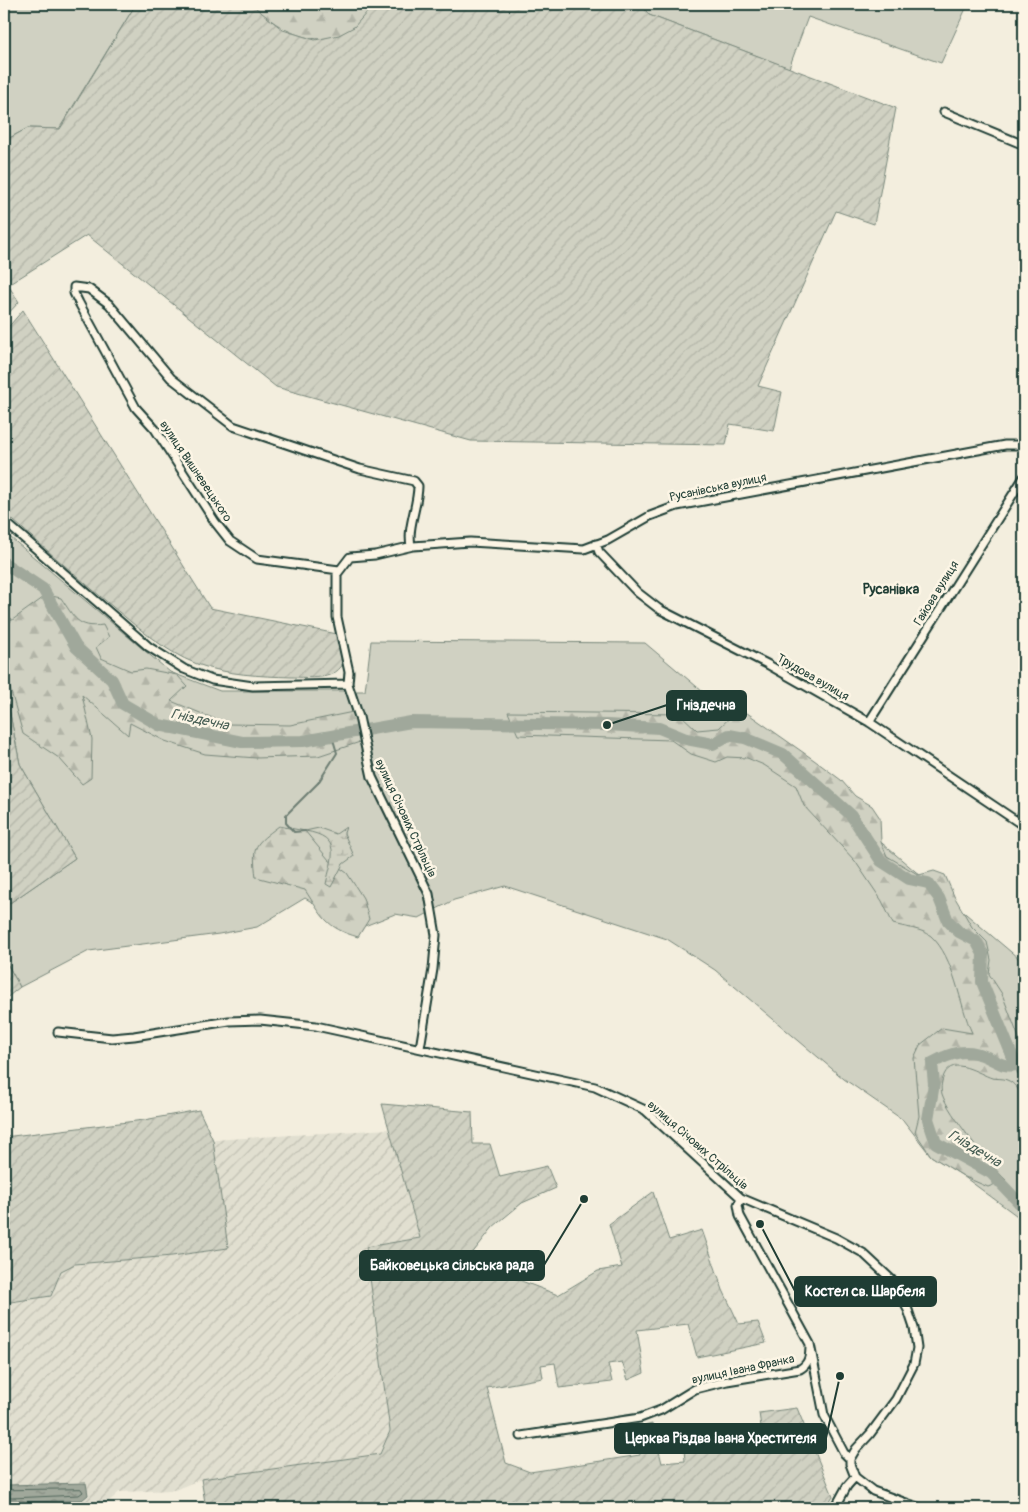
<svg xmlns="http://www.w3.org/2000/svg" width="1028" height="1512" viewBox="0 0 1028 1512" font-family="Pangolin,sans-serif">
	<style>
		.industrial { fill: url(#industrial-furrows) }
		.grass { fill: #d0d1c2; stroke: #78877b }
		.forest { fill: url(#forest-firs); stroke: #78877b }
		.wetland { fill: url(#wetland-marsh); stroke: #78877b }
		.garden { fill: url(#garden-furrows); stroke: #78877b }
		.water { fill: url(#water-ripples); stroke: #6c7d72 }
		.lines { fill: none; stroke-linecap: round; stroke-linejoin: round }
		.shore { stroke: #53685d; stroke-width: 1 }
		.stream { stroke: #6c7d72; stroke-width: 2 }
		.river { stroke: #a0a89b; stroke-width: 12 }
		.street-casing { stroke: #1f3d34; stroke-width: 11 }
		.street { stroke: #fcf5e5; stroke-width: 7 }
		.labels { text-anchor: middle; stroke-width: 5; stroke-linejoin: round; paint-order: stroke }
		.street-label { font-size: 12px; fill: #1f3d34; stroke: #fcf5e5 }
		.neighbourhood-label { font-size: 14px; font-weight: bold; fill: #1f3d34; stroke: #fcf5e5 }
		.water-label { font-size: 14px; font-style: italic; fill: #465d53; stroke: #fcf5e5 }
		.leader { fill: none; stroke: #1f3d34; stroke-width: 2 }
		.callout-dot { fill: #1f3d34; stroke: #fcf5e5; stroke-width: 2 }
		.callout { fill: #1f3d34; stroke: #1f3d34; stroke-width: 2 }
		.callout-label { font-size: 14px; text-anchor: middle; font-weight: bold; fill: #fff }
	</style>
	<defs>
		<pattern id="industrial-furrows" width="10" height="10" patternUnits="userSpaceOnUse" patternTransform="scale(1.25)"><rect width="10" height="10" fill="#e1dfd0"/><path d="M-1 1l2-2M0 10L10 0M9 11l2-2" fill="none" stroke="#c1c0b3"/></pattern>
		<pattern id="forest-firs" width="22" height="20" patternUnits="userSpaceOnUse" patternTransform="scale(1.25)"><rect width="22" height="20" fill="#d0d1c2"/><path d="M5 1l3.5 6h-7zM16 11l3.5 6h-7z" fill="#b2b4a7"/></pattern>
		<pattern id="wetland-marsh" width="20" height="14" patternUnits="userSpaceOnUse" patternTransform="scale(1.25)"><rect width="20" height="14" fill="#d0d1c2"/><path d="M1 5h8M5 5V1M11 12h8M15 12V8" fill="none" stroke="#b2b4a7"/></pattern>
		<pattern id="garden-furrows" width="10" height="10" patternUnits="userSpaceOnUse" patternTransform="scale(1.25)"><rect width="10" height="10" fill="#d0d1c2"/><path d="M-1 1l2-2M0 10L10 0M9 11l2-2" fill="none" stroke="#b2b4a7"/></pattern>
		<pattern id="water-ripples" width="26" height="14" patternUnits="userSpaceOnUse" patternTransform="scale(1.25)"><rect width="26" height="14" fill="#a0a89b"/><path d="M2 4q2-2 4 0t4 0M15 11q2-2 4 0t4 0" fill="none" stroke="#828a7f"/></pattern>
	</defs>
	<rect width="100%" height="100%" fill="#f3eede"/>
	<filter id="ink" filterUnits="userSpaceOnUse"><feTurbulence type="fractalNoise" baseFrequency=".02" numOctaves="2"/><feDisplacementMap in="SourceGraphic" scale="10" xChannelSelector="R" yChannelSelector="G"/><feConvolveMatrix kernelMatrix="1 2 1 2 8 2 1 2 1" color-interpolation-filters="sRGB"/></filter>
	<g filter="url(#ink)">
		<path class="industrial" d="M 389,1129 L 420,1238 L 366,1248 L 390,1431 L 380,1454 L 201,1479 L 175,1490 L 119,1492 L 102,1508 L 4,1508 L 4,1303 L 51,1296 L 61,1271 L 75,1264 L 172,1256 L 227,1248 L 213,1140 Z"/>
		<path class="grass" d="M 4,4 L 136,4 L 59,129 L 28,128 L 4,141 Z
			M 641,4 L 968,4 L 941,63 L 808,17 L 789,68 L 649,15 Z
			M 4,532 L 170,672 L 220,691 L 365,691 L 371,641 L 645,643 L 1024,963 L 1024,1221 L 963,1176 L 931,1156 L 903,1120 L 844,1079 L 715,970 L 667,939 L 505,886 L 454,900 L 419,918 L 395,914 L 357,929 L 305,898 L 257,927 L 219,934 L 89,951 L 20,987 L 4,958 L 4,907 L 75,858 L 20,764 L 4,684 L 4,625 L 12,619 L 4,613 Z"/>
		<path class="forest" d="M 251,4 L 374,4 C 368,11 362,22 354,27 C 318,54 279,30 251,4 Z
			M 47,595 L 61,598 C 74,617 78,629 103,625 L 109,637 L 96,647 L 101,658 L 131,671 L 146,669 L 177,675 L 187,686 L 171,701 L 227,724 L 290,725 L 353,712 L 363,741 L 318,756 L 256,758 L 205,754 L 165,741 L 130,723 L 128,735 L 82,695 L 92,739 L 91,778 L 82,784 L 59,758 L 23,734 L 4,667 L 4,626 Z
			M 740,708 L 814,760 L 841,780 L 855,796 L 872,806 L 880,818 L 881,842 L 887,856 L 919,875 L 934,871 L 945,875 L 954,896 L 972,927 L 987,942 L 991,960 L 989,974 L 1002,994 L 1024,1051 L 1024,1095 C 1018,1091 1015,1083 1007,1080 C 1003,1078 997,1079 992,1078 C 979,1074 953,1055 944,1075 C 942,1081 940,1087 942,1094 C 948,1113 990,1165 1006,1180 L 988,1187 L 965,1177 L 931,1156 L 915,1132 L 919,1116 L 914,1058 L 920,1045 L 942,1028 L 972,1033 C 959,1004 955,958 931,936 C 923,929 903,927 893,924 L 882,901 L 855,861 L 804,806 L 796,786 L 764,765 L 747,758 L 727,757 L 716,762 L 691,754 L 671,740 L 518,735 L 508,712 L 680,714 L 697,730 L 719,728 Z
			M 279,826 L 305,831 L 329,860 L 347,873 L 363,898 L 369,919 L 358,937 C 326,928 322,916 305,890 L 256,877 C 252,845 254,845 279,826 Z"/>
		<path class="wetland" d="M 346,827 L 344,833 L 354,856 L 343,864 L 331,887 L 326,884 C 332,857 343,837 305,831 L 319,828 L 336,834 Z"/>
		<path class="garden" d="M 136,4 L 251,4 L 283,30 L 315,40 L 339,35 L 354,27 L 374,4 L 641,4 L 649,15 L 896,108 L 874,224 L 836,211 L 758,386 L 782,392 L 774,431 L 730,424 L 726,445 L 471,441 L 276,387 L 87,235 L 8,285 L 19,302 L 4,318 L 4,141 L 28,128 L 60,129 Z
			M 23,310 L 210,608 L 337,634 L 343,664 C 332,682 309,677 291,677 C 260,676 227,675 197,664 C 163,651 135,625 107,602 C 72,572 38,543 4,512 L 4,332 Z
			M 4,684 L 20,764 L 75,858 L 4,907 Z
			M 4,958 L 20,987 L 4,1000 Z
			M 382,1104 L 472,1112 L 473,1144 L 490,1144 L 500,1177 L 547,1166 L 556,1188 L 522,1203 L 493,1227 L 471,1255 L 477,1268 L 498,1272 L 558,1295 L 598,1271 L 622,1267 L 609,1224 L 653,1192 L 669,1240 L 702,1230 L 723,1290 L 739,1324 L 758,1322 L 766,1343 L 697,1357 L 688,1324 L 637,1330 L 644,1373 L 628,1380 L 622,1362 L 608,1364 L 612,1382 L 559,1388 L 555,1363 L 541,1365 L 543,1378 L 487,1388 L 506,1463 L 530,1472 L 640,1455 L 635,1428 L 652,1424 L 662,1463 L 685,1461 L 683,1437 L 702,1433 L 707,1450 L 763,1441 L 759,1413 L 797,1408 L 833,1496 L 825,1508 L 206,1508 L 201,1479 L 380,1454 L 390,1431 L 366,1247 L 420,1238 Z
			M 199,1110 L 213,1140 L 228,1248 L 172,1256 L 75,1264 L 61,1271 L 51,1296 L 4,1303 L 4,1137 L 144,1120 Z"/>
		<path class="water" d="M 86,1483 L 88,1495 L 82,1500 L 8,1503 L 4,1498 L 4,1488 L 7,1485 Z"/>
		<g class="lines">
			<path class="shore" d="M 81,1489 L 83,1492 L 79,1495 L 11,1498 L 5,1494 L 10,1490 Z"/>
			<path class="stream" d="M 305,831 L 294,832 L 286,823 L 286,815 L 318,783 L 337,753 L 332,736
				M 1016,1065 L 1018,1073 L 1024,1082"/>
			<path class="river" d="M 4,563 L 43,589 L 76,647 L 112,680 L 123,704 L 159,725 L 242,742 L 303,741 L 411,722 L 607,725 L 659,728 L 686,739 L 713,744 L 729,735 L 745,738 L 783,754 L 851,815 L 881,861 L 909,879 L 928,883 L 939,898 L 948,921 L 959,932 L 976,941 L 983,954 L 982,982 L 1016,1065 C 1001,1067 1000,1063 987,1057 C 966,1047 951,1053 932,1063 L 934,1084 L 928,1119 L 936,1143 L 991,1173 L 1024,1208"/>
			<defs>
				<path id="street" d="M 944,112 L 1024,145
					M 4,521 L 149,647 L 184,669 L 212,680 L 253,686 L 348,684
					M 596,544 L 599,552 L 637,592 L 659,609 L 767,664 L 869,722 L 1024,826
					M 339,570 L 257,559 L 230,541 L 215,522 L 155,429 L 136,408 L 79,303 L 74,293 L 74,287 L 89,289 L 109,304 L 171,378 L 233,426 L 360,469 L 414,481 L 418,486 C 418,506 407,527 411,546
					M 869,722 L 1024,477
					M 1018,822 L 1024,812
					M 58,1032 L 112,1038 L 134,1036 L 229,1021 L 260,1020 L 316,1026 L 595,1087 L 645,1110 L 741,1198 L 836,1238 L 863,1253 L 892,1280 L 908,1310 L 914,1328 L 917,1348 L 914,1364 L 896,1399 L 870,1434 L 856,1449 L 850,1459 L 850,1464 L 855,1477 L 873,1491 L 920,1508
					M 420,1048 L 433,969 L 436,935 L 429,894 L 372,777 L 359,717 L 348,684 L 349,672 L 337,617 L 337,574 L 350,557 L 375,555 L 413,546 L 470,542 L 584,549 L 608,540 L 650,516 L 677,506 L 1005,445 L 1024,445
					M 741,1198 L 738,1205 L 740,1216 L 810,1344 L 824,1415 L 844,1453 L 850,1459
					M 521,1436 L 640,1418 L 661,1410 L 695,1389 L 727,1381 L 800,1369 C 810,1363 810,1355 810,1344
					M 835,1508 L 847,1486 L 855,1477"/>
			</defs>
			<use href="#street" class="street-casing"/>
			<use href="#street" class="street"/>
		</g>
	</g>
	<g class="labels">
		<g class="street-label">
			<text transform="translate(196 471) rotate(56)" y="4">вулиця Вишневецького</text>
			<text transform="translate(718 487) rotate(-12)" y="4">Русанівська вулиця</text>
			<text transform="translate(936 593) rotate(-58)" y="4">Гайова вулиця</text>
			<text transform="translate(813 677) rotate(30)" y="4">Трудова вулиця</text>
			<text transform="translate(406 818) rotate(65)" y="4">вулиця Січових Стрільців</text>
			<text transform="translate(698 1145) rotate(41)" y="4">вулиця Січових Стрільців</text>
			<text transform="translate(743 1369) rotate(-12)" y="4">вулиця Івана Франка</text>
		</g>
		<g class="neighbourhood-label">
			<text x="891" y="594">Русанівка</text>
		</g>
		<g class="water-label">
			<text transform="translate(200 719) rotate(12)" y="5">Гніздечна</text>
			<text transform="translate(975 1148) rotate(31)" y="5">Гніздечна</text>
		</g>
	</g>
	<path class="leader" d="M607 725L667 705M584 1199L544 1265M760 1224L795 1291M840 1376L826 1438"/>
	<g class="callout-dot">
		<circle cx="607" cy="725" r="5"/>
		<circle cx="584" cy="1199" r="5"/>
		<circle cx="760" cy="1224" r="5"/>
		<circle cx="840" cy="1376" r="5"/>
	</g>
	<g class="callout">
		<rect x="667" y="691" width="79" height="29" rx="5"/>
		<rect x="360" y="1251" width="184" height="29" rx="5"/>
		<rect x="795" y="1277" width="141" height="29" rx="5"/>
		<rect x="615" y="1424" width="211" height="29" rx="5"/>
	</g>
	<g class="callout-label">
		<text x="706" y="710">Гніздечна</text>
		<text x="452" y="1270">Байковецька сільська рада</text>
		<text x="865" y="1296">Костел св. Шарбеля</text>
		<text x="721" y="1443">Церква Різдва Івана Хрестителя</text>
	</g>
	<rect width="1028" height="1512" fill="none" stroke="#fcf5e5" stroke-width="20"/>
	<rect x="10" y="10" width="1008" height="1492" fill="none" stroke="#1f3d34" stroke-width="2" filter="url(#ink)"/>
</svg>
